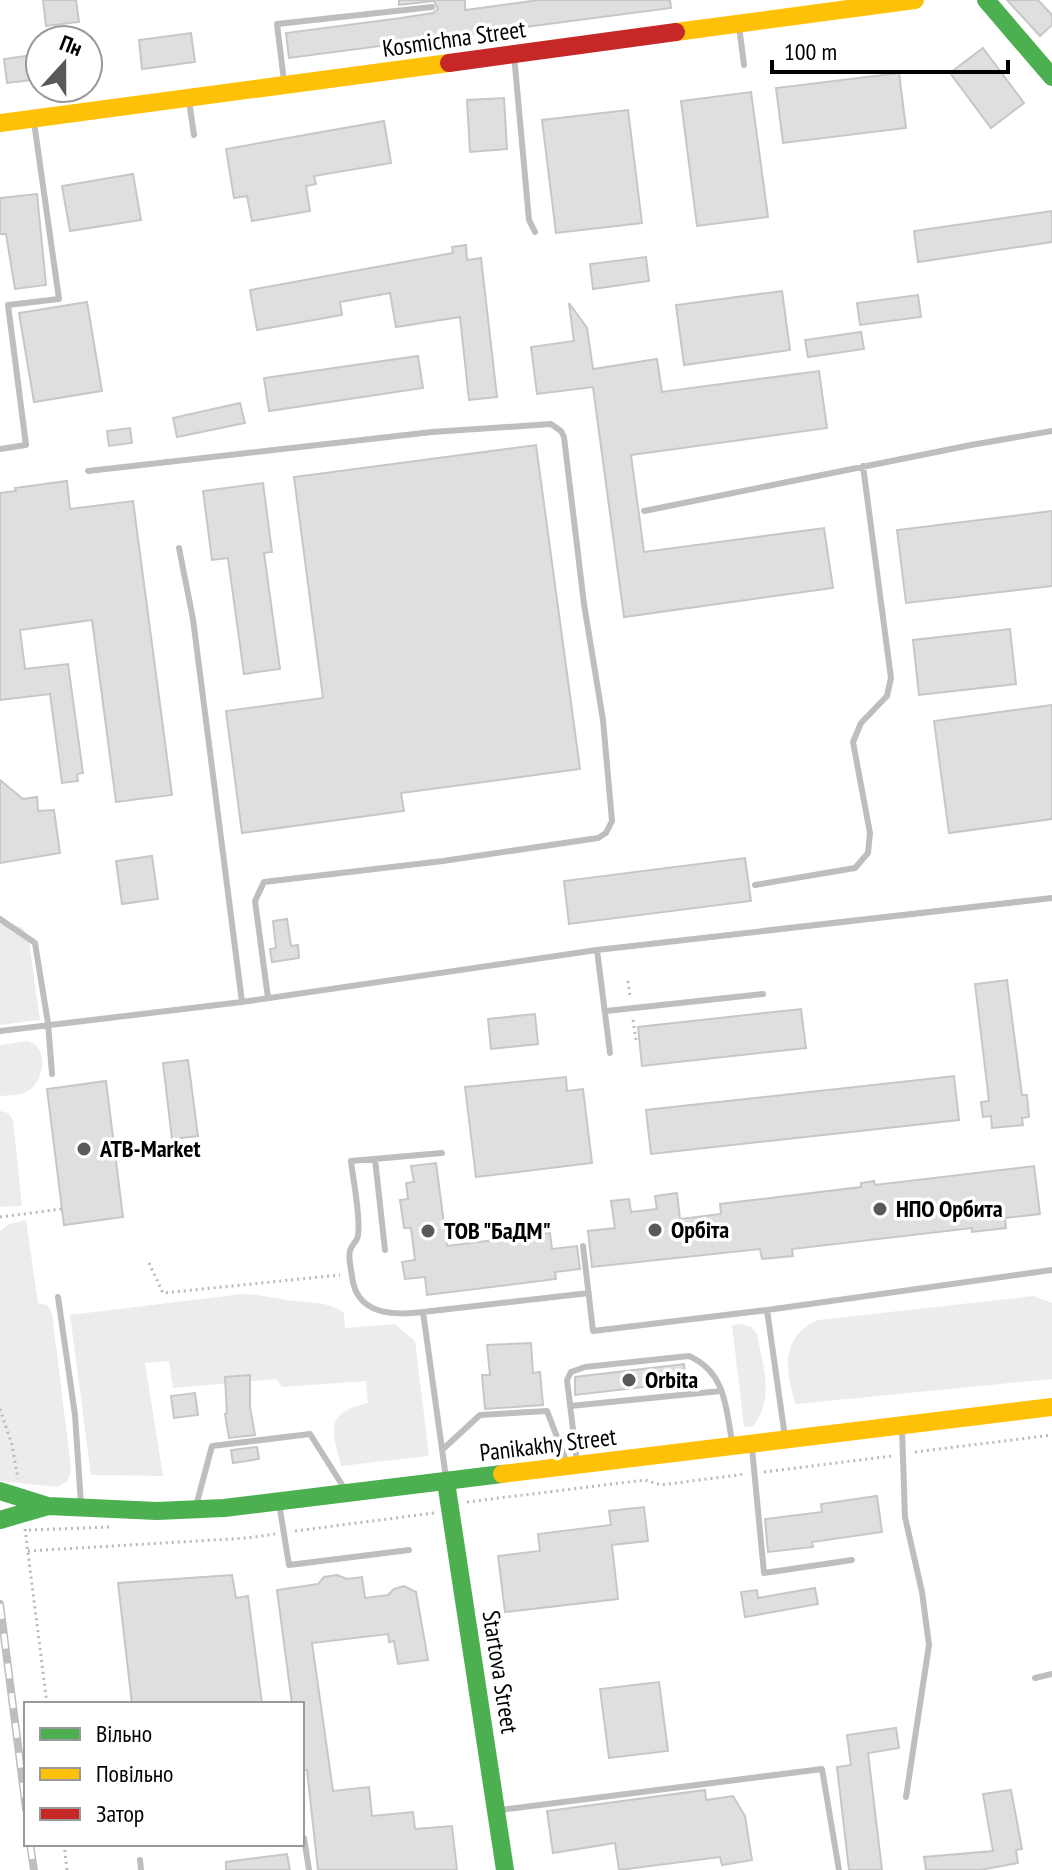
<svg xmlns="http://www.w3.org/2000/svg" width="1052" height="1870" viewBox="0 0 1052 1870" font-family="'PT Sans Narrow',sans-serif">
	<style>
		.green { fill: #ececec }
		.building { fill: #dfdfdf; stroke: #c7c7c7; stroke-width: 2 }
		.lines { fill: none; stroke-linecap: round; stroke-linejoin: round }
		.path { stroke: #b9b9b9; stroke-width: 3; stroke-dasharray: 2 4; stroke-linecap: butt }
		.lane { stroke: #bebebe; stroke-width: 6 }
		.fast { stroke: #4caf50; stroke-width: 18 }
		.slow { stroke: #ffc107; stroke-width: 18 }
		.jam { stroke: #c62828; stroke-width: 18 }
		.rail-casing { stroke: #bebebe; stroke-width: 8 }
		.rail { stroke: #fff; stroke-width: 5; stroke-dasharray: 15; stroke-linecap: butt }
		.poi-dot { fill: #595959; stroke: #fff; stroke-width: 3 }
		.labels { text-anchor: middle; stroke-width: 7; stroke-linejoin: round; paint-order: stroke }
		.street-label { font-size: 24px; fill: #000; stroke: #fff }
		.poi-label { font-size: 24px; font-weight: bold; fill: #000; stroke: #fff; text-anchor: start }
	</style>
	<rect width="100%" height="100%" fill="#fff"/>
	<path class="green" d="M 0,921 L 21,927 L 28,935 L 40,1020 L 0,1025 Z
		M 28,1041 C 48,1047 45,1076 31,1089 C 23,1096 10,1095 0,1096 L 0,1045 Z
		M 0,1111 L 8,1113 L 13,1120 L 22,1206 L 0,1207 Z
		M 26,1220 L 38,1303 L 47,1305 L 52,1313 L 71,1468 L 68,1481 L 57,1487 L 0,1481 L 0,1231 L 9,1224 Z
		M 242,1294 C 256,1294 267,1297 281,1299 C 303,1304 326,1299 344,1313 L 345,1328 L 395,1324 L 415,1341 L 429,1456 L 341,1466 C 332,1429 324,1413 368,1403 L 366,1381 L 282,1387 L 276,1379 L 173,1388 L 169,1361 L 145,1363 L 163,1476 L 91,1475 L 70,1315 Z
		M 1033,1296 L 1052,1303 L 1052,1379 L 796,1404 C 784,1371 781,1336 818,1320 Z
		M 742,1324 L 751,1327 L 757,1334 C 763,1368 775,1398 753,1426 L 744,1427 L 732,1325 Z"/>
	<path class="building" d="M 43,0 L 76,0 L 79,22 L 46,26 Z
		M 399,0 L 465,0 L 465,10 L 539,0 L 670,0 L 671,8 L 289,58 L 286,33 L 401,18 L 433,13 L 438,9 L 434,1 L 399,5 Z
		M 1007,0 L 1038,0 L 1052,15 L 1052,25 L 1040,36 Z
		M 191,33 L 195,62 L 142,69 L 139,40 Z
		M 983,48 L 1024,103 L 991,128 L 950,73 Z
		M 40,54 L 40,79 L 7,83 L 4,59 Z
		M 899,73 L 906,128 L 783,143 L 776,88 Z
		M 751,92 L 768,217 L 697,226 L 681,101 Z
		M 504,98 L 507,149 L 470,152 L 467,100 Z
		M 628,110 L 642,223 L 556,233 L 542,120 Z
		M 384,121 L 391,163 L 314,176 L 316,184 L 306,186 L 310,211 L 252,221 L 247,196 L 234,198 L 226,149 Z
		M 133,174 L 141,220 L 70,231 L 62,186 Z
		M 37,194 L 46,285 L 15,289 L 6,234 L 0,234 L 0,198 Z
		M 1052,211 L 1052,242 L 918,262 L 914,231 Z
		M 466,245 L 467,260 L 481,258 L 497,397 L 469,400 L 460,317 L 396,327 L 390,293 L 340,302 L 342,315 L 257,330 L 250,290 L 453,253 L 452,247 Z
		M 646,257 L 649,281 L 593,289 L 590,264 Z
		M 782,291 L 790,350 L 684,365 L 676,305 Z
		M 918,295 L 921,317 L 860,325 L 857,303 Z
		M 87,302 L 102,391 L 34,402 L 19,313 Z
		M 569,303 L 587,328 L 593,369 L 657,359 L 662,392 L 819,371 L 827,428 L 631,455 L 644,552 L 824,528 L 833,588 L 624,617 L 593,387 L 537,394 L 531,347 L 574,341 Z
		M 861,332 L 864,349 L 808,357 L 805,340 Z
		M 418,356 L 423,388 L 269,411 L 264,378 Z
		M 240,403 L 245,423 L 177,437 L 173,418 Z
		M 130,428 L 132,443 L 109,446 L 107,431 Z
		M 536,445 L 580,769 L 401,793 L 404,811 L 242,833 L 226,711 L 323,698 L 294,477 Z
		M 67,481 L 70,509 L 133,501 L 172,795 L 116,802 L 92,620 L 20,630 L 25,669 L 68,664 L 83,773 L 77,774 L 78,781 L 62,783 L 50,694 L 0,700 L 0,493 L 16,491 L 15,488 Z
		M 263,483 L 272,552 L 264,553 L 280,669 L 244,674 L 228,558 L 212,560 L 203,491 Z
		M 1052,511 L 1052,586 L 906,603 L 897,530 Z
		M 1010,629 L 1016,684 L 919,695 L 913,640 Z
		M 1052,705 L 1052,819 L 949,833 L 934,721 Z
		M 0,780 L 23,799 L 37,797 L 38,811 L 54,810 L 60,853 L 0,863 Z
		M 152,856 L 158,899 L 122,904 L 116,861 Z
		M 745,858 L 751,901 L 569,924 L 564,881 Z
		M 287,919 L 291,946 L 298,945 L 299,958 L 272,962 L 270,949 L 276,948 L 273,921 Z
		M 1007,980 L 1022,1095 L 1027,1095 L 1029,1117 L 1022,1118 L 1023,1125 L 992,1128 L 991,1116 L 983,1117 L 981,1102 L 989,1101 L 975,984 Z
		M 801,1009 L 806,1048 L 642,1066 L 638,1027 Z
		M 535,1014 L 538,1044 L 491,1049 L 488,1019 Z
		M 188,1060 L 198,1136 L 172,1139 L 163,1063 Z
		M 954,1076 L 959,1120 L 651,1154 L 646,1110 Z
		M 566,1077 L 567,1091 L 583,1089 L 592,1163 L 476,1177 L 465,1087 Z
		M 106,1081 L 123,1217 L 64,1225 L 47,1089 Z
		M 436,1163 L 447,1246 L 550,1233 L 552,1249 L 577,1246 L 580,1269 L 555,1272 L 556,1279 L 427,1295 L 425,1277 L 405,1279 L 402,1262 L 415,1260 L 411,1228 L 404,1228 L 400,1200 L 408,1199 L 406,1183 L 414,1182 L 411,1166 Z
		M 1034,1166 L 1040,1214 L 1005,1218 L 1006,1228 L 972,1232 L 972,1228 L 792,1249 L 793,1256 L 762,1259 L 760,1249 L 592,1267 L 588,1231 L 615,1228 L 611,1201 L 629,1199 L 631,1212 L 657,1209 L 655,1196 L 677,1193 L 680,1219 L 721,1214 L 720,1204 L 861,1187 L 861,1183 L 874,1181 L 875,1185 Z
		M 531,1343 L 533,1373 L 540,1372 L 543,1405 L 485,1409 L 482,1375 L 490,1375 L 487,1345 Z
		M 684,1364 L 686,1382 L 575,1395 L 575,1377 Z
		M 250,1375 L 250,1407 L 255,1435 L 229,1438 L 225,1414 L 227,1413 L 225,1377 Z
		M 195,1393 L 198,1415 L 174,1418 L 171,1396 Z
		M 257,1447 L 259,1459 L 233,1463 L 231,1450 Z
		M 877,1496 L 882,1532 L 812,1542 L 813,1547 L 768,1552 L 765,1519 L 822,1512 L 821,1504 Z
		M 644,1507 L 648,1541 L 612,1545 L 618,1599 L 505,1612 L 498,1556 L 540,1551 L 538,1534 L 611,1525 L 609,1511 Z
		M 232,1575 L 236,1598 L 248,1596 L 262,1704 L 132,1704 L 118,1583 Z
		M 337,1575 L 347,1579 L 362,1577 L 365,1598 L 388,1595 L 394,1589 L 404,1586 L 416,1592 L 428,1660 L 398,1664 L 394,1641 L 389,1642 L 388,1634 L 312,1643 L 333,1791 L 369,1787 L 372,1816 L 413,1812 L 415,1829 L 452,1826 L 457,1870 L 318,1870 L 307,1770 L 302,1770 L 302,1704 L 292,1704 L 277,1590 L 318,1584 L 324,1577 Z
		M 815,1588 L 818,1604 L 745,1617 L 741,1592 L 757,1590 L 758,1598 Z
		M 659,1682 L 668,1751 L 609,1758 L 600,1689 Z
		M 896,1728 L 899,1748 L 868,1753 L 882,1870 L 849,1870 L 837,1767 L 851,1765 L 847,1735 Z
		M 705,1790 L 706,1800 L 733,1796 L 745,1816 L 752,1860 L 722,1865 L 720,1857 L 619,1870 L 615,1843 L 553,1853 L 547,1811 Z
		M 1011,1790 L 1022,1849 L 1016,1850 L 1018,1863 L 980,1870 L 926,1870 L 924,1857 L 993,1851 L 983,1794 Z
		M 287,1854 L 290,1870 L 226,1870 L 226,1862 Z"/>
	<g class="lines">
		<path class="path" d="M 628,981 L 630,997
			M 633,1020 L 636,1040 L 639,1040
			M 0,1217 L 62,1209
			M 149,1263 L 163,1293 L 340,1275
			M 0,1409 L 12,1445 L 18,1479
			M 915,1452 L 1052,1435
			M 764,1472 L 892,1456
			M 467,1502 L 645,1480 L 661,1485 L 745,1474
			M 25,1529 L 47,1704
			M 29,1530 L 110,1527
			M 295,1531 L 434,1513
			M 28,1551 L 247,1538 L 275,1534
			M 64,1844 L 67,1870"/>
		<path class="lane" d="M 739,26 L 744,65
			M 514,55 L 529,220 L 535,232
			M 284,81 L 277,24 L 432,7
			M 189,101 L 194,135
			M 0,449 L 26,445 L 8,305 L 59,299 L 34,122
			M 88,471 L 432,432 L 551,424 L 561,431 L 564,437 L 584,604 L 603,720 L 612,821 L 606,833 L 598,838 L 443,861 L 264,882 L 255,901 L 268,998
			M 644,511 L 971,445 L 1052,431
			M 179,548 L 193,619 L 242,1002
			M 755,885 L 855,868 L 868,853 L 870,833 L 853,742 L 861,723 L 887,696 L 891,678 L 863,466
			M 0,919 L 35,943 L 48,1023 L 52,1074
			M 597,950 L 610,1053
			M 606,1011 L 763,994
			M 0,1031 L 242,1002 L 597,950 L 1052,898
			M 375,1159 L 385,1250
			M 583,1246 L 593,1331 L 767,1310 L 1052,1270
			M 58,1297 L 75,1415 L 81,1504
			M 767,1310 L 785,1437
			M 423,1312 C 391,1316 356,1314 352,1276 C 351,1269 348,1257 350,1251 C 351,1245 358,1241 358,1235 C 361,1217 353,1180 351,1161 L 442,1153
			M 570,1406 L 721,1391
			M 902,1429 L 905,1517 L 922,1592 L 929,1645 L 906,1797
			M 752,1448 L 764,1573 L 852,1560
			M 442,1450 L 480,1415 L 547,1411 L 567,1463
			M 577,1462 L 567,1380 L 571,1372 L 585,1367 L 689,1356 C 725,1372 726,1406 732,1442
			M 446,1478 L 423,1312 L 589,1293
			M 279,1503 L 289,1565 L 409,1550
			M 196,1506 L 212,1446 L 310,1434 L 346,1491
			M 1035,1678 L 1052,1674
			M 500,1810 L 822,1769 L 839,1870
			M 304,1838 L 309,1870
			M 140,1860 L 141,1870"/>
		<path class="fast" d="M 986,0 L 1052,77
			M 446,1482 L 505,1870
			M 0,1491 L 48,1506 L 157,1511 L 224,1508 L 502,1474
			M 0,1520 L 48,1506"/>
		<path class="slow" d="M 676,32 L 915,0
			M 0,123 L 449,63
			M 502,1474 L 1052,1407"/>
		<path class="jam" d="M 449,63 L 676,32"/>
		<defs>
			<path id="rail" d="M 0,1604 L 26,1809
				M 30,1844 L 34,1870"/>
		</defs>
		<use href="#rail" class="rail-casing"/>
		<use href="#rail" class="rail"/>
	</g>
	<g class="poi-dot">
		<circle cx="84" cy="1149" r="8"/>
		<circle cx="880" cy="1209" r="8"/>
		<circle cx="655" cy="1230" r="8"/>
		<circle cx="428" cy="1231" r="8"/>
		<circle cx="629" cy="1380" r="8"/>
	</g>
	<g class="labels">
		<g class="street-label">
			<text transform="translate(454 39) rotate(-8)" y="8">Kosmichna Street</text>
			<text transform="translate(548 1445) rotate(-7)" y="8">Panikakhy Street</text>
			<text transform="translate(500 1672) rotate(81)" y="8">Startova Street</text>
		</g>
		<g class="poi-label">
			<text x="100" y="1157">ATB-Market</text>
			<text x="896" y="1217">НПО Орбита</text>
			<text x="671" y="1238">Орбіта</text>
			<text x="444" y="1239">ТОВ "БаДМ"</text>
			<text x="645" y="1388">Orbita</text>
		</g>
	</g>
	<rect x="24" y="1702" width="280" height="144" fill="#ffffff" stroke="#999999" stroke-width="2"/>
	<rect x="40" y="1728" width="40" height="12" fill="#4caf50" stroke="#999999" stroke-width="2"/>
	<text x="96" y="1742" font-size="24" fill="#000000">Вільно</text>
	<rect x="40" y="1768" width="40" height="12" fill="#ffc107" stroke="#999999" stroke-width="2"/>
	<text x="96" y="1782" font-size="24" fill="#000000">Повільно</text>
	<rect x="40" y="1808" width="40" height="12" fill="#c62828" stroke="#999999" stroke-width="2"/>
	<text x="96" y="1822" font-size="24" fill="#000000">Затор</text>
	<g transform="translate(64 64) rotate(21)"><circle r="38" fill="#ffffff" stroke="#999999" stroke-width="2"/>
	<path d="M0-6L14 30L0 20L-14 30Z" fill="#595959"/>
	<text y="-12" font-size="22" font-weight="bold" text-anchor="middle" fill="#000000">Пн</text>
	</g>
	<path d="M772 60v12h236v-12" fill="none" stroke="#000000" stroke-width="4"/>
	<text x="784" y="60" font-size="24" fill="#000000" stroke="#ffffff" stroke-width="6" paint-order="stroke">100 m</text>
</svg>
